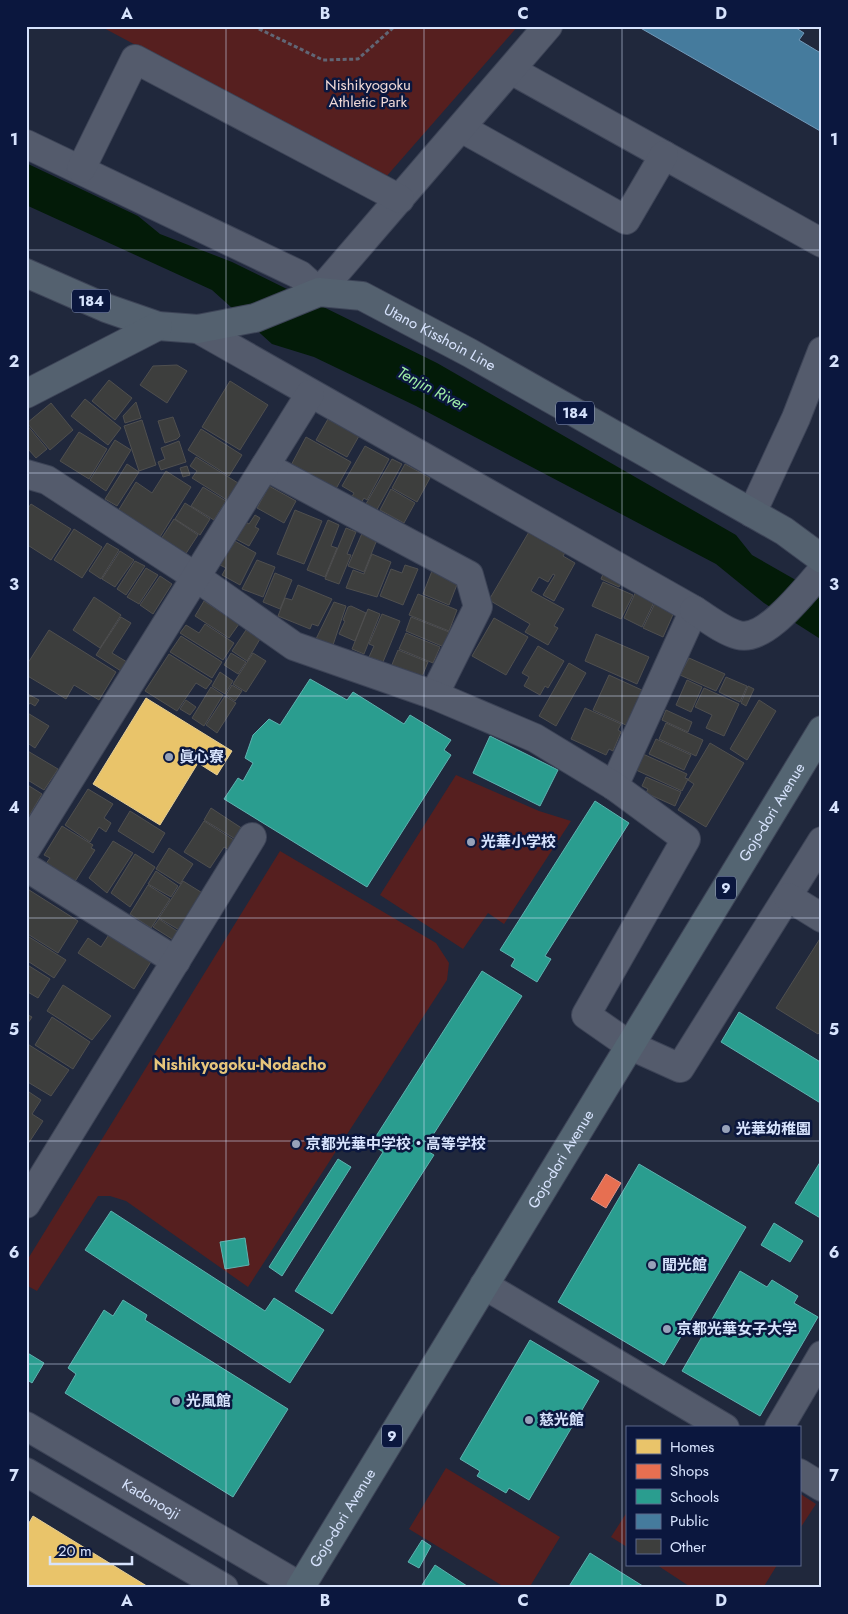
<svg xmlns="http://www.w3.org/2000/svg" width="848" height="1614" viewBox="0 0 848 1614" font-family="Jost,'Noto Sans JP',sans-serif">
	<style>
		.green { fill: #561f1f }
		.water { fill: #031b08 }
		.homes { fill: #e9c46a; stroke: #e4cd96 }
		.shops { fill: #e76f51; stroke: #e29285 }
		.schools { fill: #2a9d8f; stroke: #5eb2b0 }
		.public { fill: #457b9d; stroke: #719aba }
		.building { fill: #3d3e3d; stroke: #4f4f4f }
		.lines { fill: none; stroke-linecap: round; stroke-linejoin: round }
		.minor-casing { stroke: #3d4457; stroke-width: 30 }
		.major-casing { stroke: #3d4457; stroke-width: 30 }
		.highway-casing { stroke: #3d4457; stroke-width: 30 }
		.path { stroke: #616675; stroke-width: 3; stroke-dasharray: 4 2.5; stroke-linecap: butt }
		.minor { stroke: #545b6c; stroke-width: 28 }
		.major { stroke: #54616f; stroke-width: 28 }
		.highway { stroke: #546572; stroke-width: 28 }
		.grid { fill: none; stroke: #d7e3fd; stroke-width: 1; stroke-opacity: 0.55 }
		.poi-dot { fill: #97a2b9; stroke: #0b173e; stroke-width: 2 }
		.labels { text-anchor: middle; stroke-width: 5; stroke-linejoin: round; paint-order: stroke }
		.shield { fill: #0b173e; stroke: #9aa6c4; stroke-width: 1 }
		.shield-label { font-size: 14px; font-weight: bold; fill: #d7e3fd }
		.park-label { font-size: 15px; fill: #f0dad7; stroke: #0b173e }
		.street-label { font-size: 15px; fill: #d7e3fd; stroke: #0b173e }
		.poi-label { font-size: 15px; font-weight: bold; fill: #d7e3fd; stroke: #0b173e; text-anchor: start }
		.water-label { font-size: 16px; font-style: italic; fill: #a0efa7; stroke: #0b173e }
		.neighbourhood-label { font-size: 16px; font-weight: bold; fill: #e6c57b; stroke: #0b173e }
		.neatline { fill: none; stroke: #d7e3fd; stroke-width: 2 }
		.grid-label { font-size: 16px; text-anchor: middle; font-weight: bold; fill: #d7e3fd }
	</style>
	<rect width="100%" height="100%" fill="#20283c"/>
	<path class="green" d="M 100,26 L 518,26 L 385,178 Z
		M 456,775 L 539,811 L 571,821 L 504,924 L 488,913 L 463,949 L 380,895 Z
		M 280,851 L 436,943 L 449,963 L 447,980 L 248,1287 L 126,1201 L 110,1196 L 98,1196 L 37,1291 L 26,1285 L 26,1262 Z
		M 446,1468 L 560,1537 L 529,1588 L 506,1588 L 409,1529 Z
		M 799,1493 L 816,1504 L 799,1530 Z
		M 627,1512 L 627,1547 L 611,1537 Z
		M 657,1565 L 777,1565 L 763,1588 L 692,1588 Z"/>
	<path class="water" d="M 26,163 L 138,216 L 160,234 L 232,262 L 437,363 L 736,535 L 752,555 L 822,595 L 822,640 L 764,603 L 716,564 L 416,406 L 314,357 L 272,344 L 212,290 L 26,205 Z"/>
	<path class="homes" d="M 146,698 L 232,751 L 217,775 L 198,763 L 160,825 L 93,784 Z
		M 33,1516 L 150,1588 L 26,1588 L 26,1528 Z"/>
	<path class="shops" d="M 606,1174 L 621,1183 L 606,1208 L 591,1199 Z"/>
	<path class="schools" d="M 310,679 L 347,700 L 353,692 L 404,724 L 410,715 L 451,740 L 444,750 L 451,755 L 367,887 L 224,799 L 238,778 L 243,781 L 253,763 L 245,758 L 253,735 L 269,719 L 280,725 Z
		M 490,736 L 558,770 L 540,806 L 473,773 Z
		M 595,801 L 629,823 L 545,956 L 551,959 L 537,982 L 511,966 L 515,959 L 500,950 Z
		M 482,971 L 522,996 L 424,1149 L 434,1155 L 332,1314 L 295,1291 L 383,1152 L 371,1144 Z
		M 739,1012 L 822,1063 L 822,1104 L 721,1042 Z
		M 338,1159 L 351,1167 L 282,1276 L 269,1267 Z
		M 822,1159 L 822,1219 L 795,1203 Z
		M 639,1164 L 746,1227 L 664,1365 L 558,1302 Z
		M 111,1211 L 265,1311 L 274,1298 L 324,1330 L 290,1383 L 85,1250 Z
		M 774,1223 L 803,1241 L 790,1262 L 761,1245 Z
		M 245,1238 L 249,1265 L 225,1269 L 220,1242 Z
		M 740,1271 L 767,1287 L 772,1280 L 798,1296 L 794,1303 L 818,1317 L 760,1416 L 682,1371 Z
		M 123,1300 L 147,1315 L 145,1320 L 288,1409 L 233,1497 L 65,1393 L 76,1374 L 68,1368 L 104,1310 L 113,1316 Z
		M 530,1340 L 599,1381 L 529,1500 L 509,1488 L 506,1493 L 477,1476 L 480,1471 L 460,1459 Z
		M 26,1352 L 44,1363 L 32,1383 L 26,1379 Z
		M 422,1540 L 431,1546 L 419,1568 L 408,1562 Z
		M 590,1553 L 646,1588 L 568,1588 Z
		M 435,1565 L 470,1588 L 420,1588 Z"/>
	<path class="public" d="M 637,26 L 793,26 L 804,33 L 799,40 L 819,52 L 822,49 L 822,132 Z"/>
	<path class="building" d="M 177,365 L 187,371 L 167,403 L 140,385 L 153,366 Z
		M 109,380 L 132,398 L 115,420 L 92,401 Z
		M 230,381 L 268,405 L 240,450 L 202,427 Z
		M 85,399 L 121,428 L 108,445 L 71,416 Z
		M 136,402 L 141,418 L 125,423 L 123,416 Z
		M 51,403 L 73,430 L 50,450 L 27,423 Z
		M 173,417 L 180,436 L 177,439 L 165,443 L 158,421 Z
		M 328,419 L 359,436 L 347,457 L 316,440 Z
		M 142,420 L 156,465 L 139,471 L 124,426 Z
		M 26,424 L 47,449 L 36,458 L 28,449 L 26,450 Z
		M 201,429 L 242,455 L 229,476 L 188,450 Z
		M 79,432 L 107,449 L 89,479 L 60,461 Z
		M 306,437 L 351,462 L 333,494 L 289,469 Z
		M 115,440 L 131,450 L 106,491 L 90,480 Z
		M 179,441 L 186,462 L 161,470 L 158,462 L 165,459 L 161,448 Z
		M 365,446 L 389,459 L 367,500 L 364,498 L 358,508 L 349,502 L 354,493 L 342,486 Z
		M 196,457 L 238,483 L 227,500 L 192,478 L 197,471 L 190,466 Z
		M 392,459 L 402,464 L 374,515 L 363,509 Z
		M 127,464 L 139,472 L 117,506 L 105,499 Z
		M 405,464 L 430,478 L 417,502 L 392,488 Z
		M 187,466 L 190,475 L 183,477 L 180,468 Z
		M 166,471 L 191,487 L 160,537 L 118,511 L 136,482 L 152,493 Z
		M 269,486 L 296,501 L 284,523 L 257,508 Z
		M 203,487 L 226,501 L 214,520 L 191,506 Z
		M 391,489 L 415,503 L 404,523 L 380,510 Z
		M 185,503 L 210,519 L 200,535 L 175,519 Z
		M 31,504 L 71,529 L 51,560 L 26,544 L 26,511 Z
		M 295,510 L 322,521 L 304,564 L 277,554 Z
		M 255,515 L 260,518 L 255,527 L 259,529 L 249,546 L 232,537 L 242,520 L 249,524 Z
		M 174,519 L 198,535 L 185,555 L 161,539 Z
		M 328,520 L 339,525 L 331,546 L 337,548 L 325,577 L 307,570 Z
		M 533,525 L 569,546 L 563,556 L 575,563 L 554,601 L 543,595 L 555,575 L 553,574 L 548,582 L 539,577 L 531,591 L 564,609 L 554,626 L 558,628 L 548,645 L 525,632 L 530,624 L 489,600 Z
		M 346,528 L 356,532 L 347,554 L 351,555 L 339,584 L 325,579 Z
		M 74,529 L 102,547 L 82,578 L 54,560 Z
		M 363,531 L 378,537 L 364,572 L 348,566 Z
		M 233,540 L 256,553 L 240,585 L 222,575 L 226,568 L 220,565 Z
		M 107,543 L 119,550 L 101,579 L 89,571 Z
		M 120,551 L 134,560 L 115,587 L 102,579 Z
		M 372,554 L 391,562 L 377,597 L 346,588 L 353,570 L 364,574 Z
		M 257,560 L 275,567 L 263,597 L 242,589 Z
		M 135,561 L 145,566 L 126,595 L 117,589 Z
		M 405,565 L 418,569 L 403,605 L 380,596 L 391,569 L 402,573 Z
		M 146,568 L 158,575 L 139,604 L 127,597 Z
		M 605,569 L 624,578 L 619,587 L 601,579 Z
		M 432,571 L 458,582 L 449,605 L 423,594 Z
		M 275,573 L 292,580 L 280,609 L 263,602 Z
		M 160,576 L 172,584 L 153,614 L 140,605 Z
		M 603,582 L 633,595 L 621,619 L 592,606 Z
		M 298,585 L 332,599 L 318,626 L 312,624 L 310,629 L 278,616 L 285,598 L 292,600 Z
		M 637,589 L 656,598 L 642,627 L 624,618 Z
		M 418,594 L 457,610 L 449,631 L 409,615 Z
		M 94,597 L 121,615 L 100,648 L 73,630 Z
		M 657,599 L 675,610 L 663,637 L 643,628 Z
		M 204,601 L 239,624 L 229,638 L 195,616 Z
		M 334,602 L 346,606 L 333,645 L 316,639 Z
		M 351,606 L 366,613 L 355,641 L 339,634 L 345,621 L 343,620 L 348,607 Z
		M 368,609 L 380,614 L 364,654 L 352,649 Z
		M 382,614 L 400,621 L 383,662 L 369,657 L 374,646 L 369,644 Z
		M 121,617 L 131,623 L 112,653 L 127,662 L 121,671 L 96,655 Z
		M 411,617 L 449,632 L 444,647 L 406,631 Z
		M 494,618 L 528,637 L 506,675 L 472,656 Z
		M 205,624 L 234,643 L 223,660 L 180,633 L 186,625 L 199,633 Z
		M 49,630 L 116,672 L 99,700 L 74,685 L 66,699 L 26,675 L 26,666 Z
		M 246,630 L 260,639 L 247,661 L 232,651 Z
		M 406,633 L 440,647 L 433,663 L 399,649 Z
		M 596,634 L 649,657 L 637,684 L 585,661 Z
		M 181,636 L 222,662 L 212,678 L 170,652 Z
		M 538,646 L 564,661 L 548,688 L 545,686 L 540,695 L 524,686 L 529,677 L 522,673 Z
		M 398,650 L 428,662 L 421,679 L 391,667 Z
		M 231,653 L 246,662 L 238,674 L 224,665 Z
		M 253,653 L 266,661 L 246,692 L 233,684 Z
		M 169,654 L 212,681 L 206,689 L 196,683 L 177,711 L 145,691 Z
		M 689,658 L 725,674 L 716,691 L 680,675 Z
		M 569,663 L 586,673 L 556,726 L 539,716 Z
		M 220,672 L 233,681 L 225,694 L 212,686 Z
		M 609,675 L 644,691 L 628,726 L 593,710 Z
		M 726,677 L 747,686 L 740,702 L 719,692 Z
		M 687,680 L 702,687 L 691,712 L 676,705 Z
		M 232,685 L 242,691 L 235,701 L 226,695 Z
		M 748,686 L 754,689 L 746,706 L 741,703 Z
		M 211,687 L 223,695 L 204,726 L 192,718 Z
		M 704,688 L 739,704 L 724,736 L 706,728 L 712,715 L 695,707 Z
		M 26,693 L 39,700 L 35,706 L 30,703 L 26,708 Z
		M 225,696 L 236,703 L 217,733 L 206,725 Z
		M 186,700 L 196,707 L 190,715 L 180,709 Z
		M 759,700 L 776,711 L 747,760 L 730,749 Z
		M 585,708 L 621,724 L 618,730 L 621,732 L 613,751 L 609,749 L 606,755 L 571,739 Z
		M 666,710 L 692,722 L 688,732 L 662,720 Z
		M 26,712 L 49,726 L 35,748 L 26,742 Z
		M 666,723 L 703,740 L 696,756 L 659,739 Z
		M 656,739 L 691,755 L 684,770 L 649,754 Z
		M 710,743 L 744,763 L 706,827 L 678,810 L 694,784 L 688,780 Z
		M 26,750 L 58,769 L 44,790 L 26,779 Z
		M 643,754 L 687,774 L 685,778 L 688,779 L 682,791 L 636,770 Z
		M 646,777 L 681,792 L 675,806 L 646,793 L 648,789 L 642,786 Z
		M 26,784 L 42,794 L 29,816 L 26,814 Z
		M 88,789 L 113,804 L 104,818 L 111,823 L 106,832 L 99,827 L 90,842 L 65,825 Z
		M 211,808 L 243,829 L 237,840 L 204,820 Z
		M 130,811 L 165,833 L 153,853 L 118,831 Z
		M 204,821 L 237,842 L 231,851 L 224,847 L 210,868 L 184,852 Z
		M 62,826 L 93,845 L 91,848 L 95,850 L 74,883 L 45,865 L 50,858 L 44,855 Z
		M 113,841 L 133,853 L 107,893 L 89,878 Z
		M 169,848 L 193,864 L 180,884 L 156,869 Z
		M 135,854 L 155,867 L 130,907 L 111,893 Z
		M 156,871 L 178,886 L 171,897 L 148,884 Z
		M 183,881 L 204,894 L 181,931 L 159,918 Z
		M 148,885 L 170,899 L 151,928 L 130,914 Z
		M 26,888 L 78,921 L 58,953 L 26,933 Z
		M 159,919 L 180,933 L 175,941 L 153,927 Z
		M 110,933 L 152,960 L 134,989 L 78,953 L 88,938 L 101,947 Z
		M 26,935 L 66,960 L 54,978 L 26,960 Z
		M 821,937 L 822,1029 L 818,1034 L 776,1008 Z
		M 26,964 L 50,979 L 38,998 L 26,991 Z
		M 63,985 L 111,1016 L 92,1040 L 47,1011 Z
		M 26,1014 L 32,1017 L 26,1026 Z
		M 52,1017 L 90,1042 L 73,1069 L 35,1045 Z
		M 26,1043 L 69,1070 L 51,1096 L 26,1081 Z
		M 26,1090 L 41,1100 L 32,1114 L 43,1121 L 26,1147 Z"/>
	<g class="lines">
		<defs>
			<g id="minor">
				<path d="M 511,70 L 822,243"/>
				<path d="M 461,128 L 626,220 L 664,155"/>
				<path d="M 26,144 L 300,275 L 319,292 L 548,26"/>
				<path d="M 81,169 L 135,59 L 400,199"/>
				<path d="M 198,329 L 694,610 L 614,786"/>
				<path d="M 265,466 L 469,575 L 478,607 L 434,695"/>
				<path d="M 26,474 L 47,480 L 196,577 L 294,646 L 434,695 L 535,738 L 614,786 L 686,839 L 586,1015 L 629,1045 L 680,1068 L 822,841"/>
				<path d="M 752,513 L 796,418 L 822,351"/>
				<path d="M 694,610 C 707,618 723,631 738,635 C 766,643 804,590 822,571"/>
				<path d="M 26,849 L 310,394"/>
				<path d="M 26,867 L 176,961"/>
				<path d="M 788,897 L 822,918"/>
				<path d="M 26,1204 L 252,837"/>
				<path d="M 484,1285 L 725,1428"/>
				<path id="s1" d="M 26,1426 L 303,1588"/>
				<path d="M 779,1428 L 822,1355"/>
				<path d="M 26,1472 L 224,1588"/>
				<path d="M 799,1473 L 822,1487"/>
			</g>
			<g id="major">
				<path id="s2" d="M 26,273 L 106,308 L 158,326 L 198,329 L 255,318 L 319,292 L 362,296 L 470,353 L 784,531 L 822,559"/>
				<path d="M 26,394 L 158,326"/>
			</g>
			<g id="highway">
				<path id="s3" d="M 300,1588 L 822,730"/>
			</g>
		</defs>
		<use href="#minor" class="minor-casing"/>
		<use href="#major" class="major-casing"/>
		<use href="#highway" class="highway-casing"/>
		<path class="path" d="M 253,26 L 323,60 L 358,59 L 395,26"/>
		<use href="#minor" class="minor"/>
		<use href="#major" class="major"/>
		<use href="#highway" class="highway"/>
	</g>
	<path class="grid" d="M 226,26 L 226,1588M 424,26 L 424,1588M 622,26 L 622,1588M 26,250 L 822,250M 26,473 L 822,473M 26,696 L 822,696M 26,918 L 822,918M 26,1141 L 822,1141M 26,1364 L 822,1364"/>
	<g class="poi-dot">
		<circle cx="169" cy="757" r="5"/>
		<circle cx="471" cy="842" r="5"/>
		<circle cx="726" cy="1129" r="5"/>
		<circle cx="296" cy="1144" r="5"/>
		<circle cx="652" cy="1265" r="5"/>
		<circle cx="667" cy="1329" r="5"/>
		<circle cx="176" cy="1401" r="5"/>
		<circle cx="529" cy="1420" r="5"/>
	</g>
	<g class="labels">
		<g class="shield">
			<rect x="72" y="289.5" width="38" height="23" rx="4"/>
			<rect x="556" y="401.5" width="38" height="23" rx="4"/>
			<rect x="716" y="876.5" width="20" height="23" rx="4"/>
			<rect x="382" y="1424.5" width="20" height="23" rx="4"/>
		</g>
		<g class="shield-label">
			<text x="91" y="306">184</text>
			<text x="575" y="418">184</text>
			<text x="726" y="893">9</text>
			<text x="392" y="1441">9</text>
		</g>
		<g class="park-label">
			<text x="368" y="90">Nishikyogoku<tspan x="368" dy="17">Athletic Park</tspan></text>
		</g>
		<g class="street-label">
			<text dy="5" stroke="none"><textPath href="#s2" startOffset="441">Utano Kisshoin Line</textPath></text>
			<text dy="5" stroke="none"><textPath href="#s3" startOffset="908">Gojo-dori Avenue</textPath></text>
			<text dy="5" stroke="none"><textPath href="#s3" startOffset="502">Gojo-dori Avenue</textPath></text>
			<text dy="5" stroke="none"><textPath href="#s1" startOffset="145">Kadonooji</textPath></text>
			<text dy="5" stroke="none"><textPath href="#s3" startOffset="82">Gojo-dori Avenue</textPath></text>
		</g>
		<g class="poi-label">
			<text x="179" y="762">眞心寮</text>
			<text x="481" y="847">光華小学校</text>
			<text x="736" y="1134">光華幼稚園</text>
			<text x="306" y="1149">京都光華中学校・高等学校</text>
			<text x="662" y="1270">聞光館</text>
			<text x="677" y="1334">京都光華女子大学</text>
			<text x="186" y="1406">光風館</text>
			<text x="539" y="1425">慈光館</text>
		</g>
		<g class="water-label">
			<text transform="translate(432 388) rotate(28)" y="6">Tenjin River</text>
		</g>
		<g class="neighbourhood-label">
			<text x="240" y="1070">Nishikyogoku-Nodacho</text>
		</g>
	</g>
	<rect width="848" height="1614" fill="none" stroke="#0b173e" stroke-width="55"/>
	<rect x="626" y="1426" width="175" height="140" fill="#0b173e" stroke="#5d698a"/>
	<rect x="636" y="1439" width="25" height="15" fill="#e9c46a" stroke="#5d698a"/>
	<text x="670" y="1452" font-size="15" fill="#d7e3fd">Homes</text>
	<rect x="636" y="1464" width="25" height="15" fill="#e76f51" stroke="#5d698a"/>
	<text x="670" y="1476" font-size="15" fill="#d7e3fd">Shops</text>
	<rect x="636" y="1489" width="25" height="15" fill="#2a9d8f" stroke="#5d698a"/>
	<text x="670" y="1502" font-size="15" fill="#d7e3fd">Schools</text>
	<rect x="636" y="1514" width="25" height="15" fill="#457b9d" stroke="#5d698a"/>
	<text x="670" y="1526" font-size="15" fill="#d7e3fd">Public</text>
	<rect x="636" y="1539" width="25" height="15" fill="#3d3e3d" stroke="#5d698a"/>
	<text x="670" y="1552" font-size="15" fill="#d7e3fd">Other</text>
	<path d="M50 1556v8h82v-8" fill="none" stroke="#d7e3fd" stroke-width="2.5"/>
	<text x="58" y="1556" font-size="15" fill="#d7e3fd" stroke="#0b173e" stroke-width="4" paint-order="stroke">20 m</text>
	<rect x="28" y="28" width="792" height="1558" class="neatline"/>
	<g class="grid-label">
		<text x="127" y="19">A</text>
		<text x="325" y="19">B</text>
		<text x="523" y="19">C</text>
		<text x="721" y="19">D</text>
		<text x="14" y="145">1</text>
		<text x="834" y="145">1</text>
		<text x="14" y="367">2</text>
		<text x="834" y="367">2</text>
		<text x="14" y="590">3</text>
		<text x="834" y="590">3</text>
		<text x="14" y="813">4</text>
		<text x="834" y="813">4</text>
		<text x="14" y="1035">5</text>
		<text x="834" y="1035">5</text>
		<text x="14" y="1258">6</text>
		<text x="834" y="1258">6</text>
		<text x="14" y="1481">7</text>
		<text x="834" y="1481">7</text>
		<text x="127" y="1606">A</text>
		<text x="325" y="1606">B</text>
		<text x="523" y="1606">C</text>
		<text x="721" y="1606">D</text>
	</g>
</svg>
